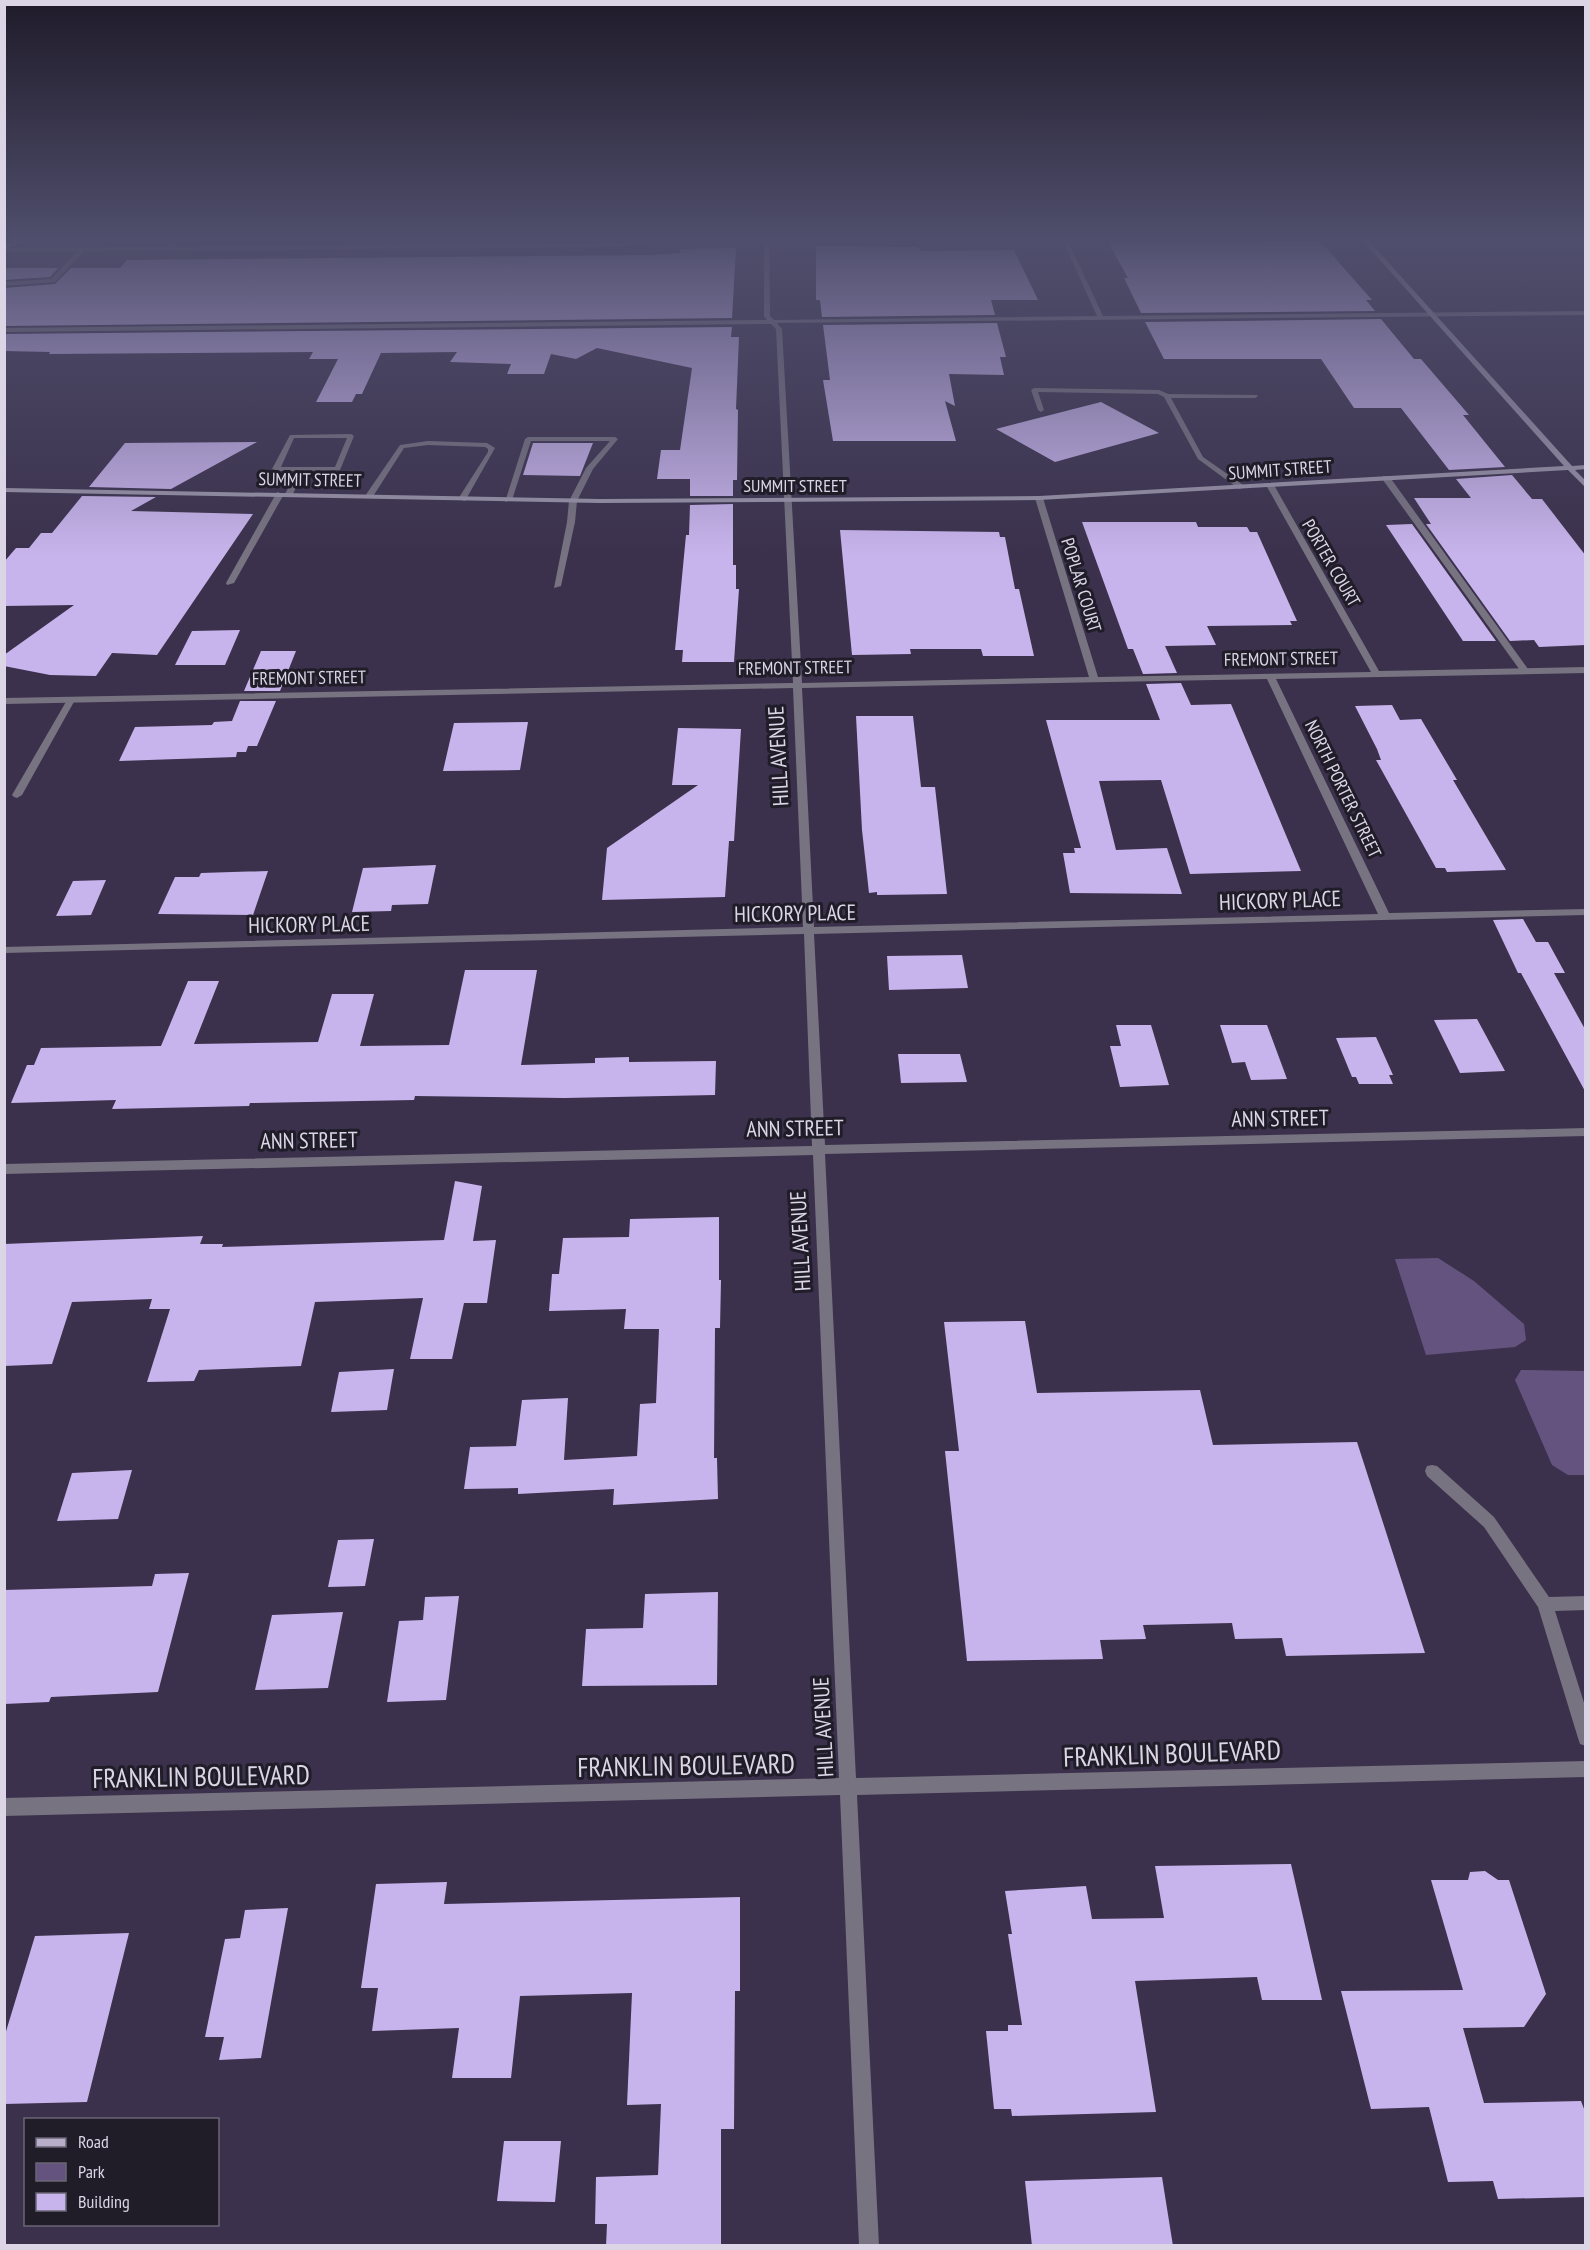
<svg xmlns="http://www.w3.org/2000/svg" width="1590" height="2250" viewBox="0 0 1590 2250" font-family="'PT Sans Narrow',sans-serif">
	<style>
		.green { fill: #64537f }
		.building { fill: #c8b4ec }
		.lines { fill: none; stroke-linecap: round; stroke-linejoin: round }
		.service { fill: #787381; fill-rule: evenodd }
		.minor { fill: #787381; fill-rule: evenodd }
		.secondary { fill: #9c95aa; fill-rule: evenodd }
		.primary { fill: #b8aeca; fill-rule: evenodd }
		.labels { text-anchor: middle; stroke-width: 6; stroke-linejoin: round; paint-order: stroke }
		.far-street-label { font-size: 18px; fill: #dbd5e6; stroke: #201c28 }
		.street-label { font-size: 22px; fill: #dbd5e6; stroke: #201c28 }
		.near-street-label { font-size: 27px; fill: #dbd5e6; stroke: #201c28 }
	</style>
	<rect width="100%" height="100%" fill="#3b314c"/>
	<path class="green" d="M 1438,1258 L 1474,1281 L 1524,1324 L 1526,1340 L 1515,1347 L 1426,1355 L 1395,1259 Z
		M 1521,1370 L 1585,1371 L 1585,1475 L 1568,1475 L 1552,1465 L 1515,1380 Z"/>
	<path class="building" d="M 1320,241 L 1372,300 L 1366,300 L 1375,311 L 1141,313 L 1124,278 L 1128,278 L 1108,242 Z
		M 816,246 L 917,247 L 922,251 L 1014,250 L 1038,300 L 991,300 L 995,315 L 822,317 L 820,300 L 816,300 Z
		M 736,248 L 732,318 L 4,326 L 4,288 L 55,284 L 71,268 L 120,268 L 127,260 L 650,255 L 680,253 L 680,249 Z
		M 4,268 L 58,268 L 50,277 L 4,280 Z
		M 1381,319 L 1414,359 L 1421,359 L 1469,415 L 1463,415 L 1505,467 L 1449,470 L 1401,408 L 1354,408 L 1321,359 L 1164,359 L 1145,322 Z
		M 997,323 L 1006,357 L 1000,357 L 1004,375 L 949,374 L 955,406 L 945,401 L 956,441 L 833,441 L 823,380 L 830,380 L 823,325 Z
		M 732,327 L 731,337 L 739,337 L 736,409 L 738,410 L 737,480 L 733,480 L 733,496 L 690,496 L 690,479 L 657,479 L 661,450 L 680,450 L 692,368 L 597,348 L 576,359 L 551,354 L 544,374 L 507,374 L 511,364 L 450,362 L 457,352 L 381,353 L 362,394 L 356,394 L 352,402 L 316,402 L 338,359 L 309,359 L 313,352 L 49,354 L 50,352 L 4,351 L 4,334 Z
		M 1101,402 L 1159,433 L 1055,462 L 996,429 Z
		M 257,442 L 171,489 L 89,487 L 125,443 Z
		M 533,443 L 593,443 L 580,476 L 523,475 Z
		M 1512,475 L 1532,499 L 1542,499 L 1586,556 L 1586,645 L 1539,647 L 1534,640 L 1510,641 L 1426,524 L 1431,524 L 1414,498 L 1471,498 L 1456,479 Z
		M 82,496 L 156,497 L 131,511 L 253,514 L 157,655 L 112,653 L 96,676 L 50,675 L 4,666 L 4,655 L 74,605 L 4,606 L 4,562 L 16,548 L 29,548 L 41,533 L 52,533 Z
		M 733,504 L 733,565 L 736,565 L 736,589 L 739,589 L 734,662 L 682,662 L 683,650 L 675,650 L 686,535 L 689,535 L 690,505 Z
		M 1082,522 L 1196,522 L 1198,527 L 1247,527 L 1250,532 L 1257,532 L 1297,621 L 1290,621 L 1292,625 L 1207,626 L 1216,645 L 1165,646 L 1177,673 L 1143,674 L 1133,649 L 1128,649 Z
		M 1412,524 L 1496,641 L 1463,641 L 1386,525 Z
		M 840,530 L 999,532 L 1000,537 L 1005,537 L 1015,589 L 1019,589 L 1034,656 L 983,656 L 981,649 L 910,649 L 911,654 L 852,655 Z
		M 240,630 L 225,665 L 175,665 L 192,631 Z
		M 261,651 L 296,651 L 280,691 L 244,691 Z
		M 1181,683 L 1191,705 L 1231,704 L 1301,871 L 1190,874 L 1161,780 L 1099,781 L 1116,850 L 1167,848 L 1182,894 L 1070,893 L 1063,853 L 1075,853 L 1074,848 L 1081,848 L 1046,720 L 1160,720 L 1146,684 Z
		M 240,701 L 276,701 L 257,746 L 248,746 L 246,752 L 237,752 L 236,757 L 119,761 L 135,727 L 212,725 L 214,722 L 232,721 Z
		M 1392,705 L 1400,720 L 1421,719 L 1457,780 L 1453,780 L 1506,870 L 1447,872 L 1445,868 L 1436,868 L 1376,760 L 1381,760 L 1377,749 L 1355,706 Z
		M 856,716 L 913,716 L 921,787 L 935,787 L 947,894 L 877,895 L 877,892 L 869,893 L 862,830 Z
		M 528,722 L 520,770 L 443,771 L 454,723 Z
		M 678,728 L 741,729 L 734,841 L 729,841 L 725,897 L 602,900 L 607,848 L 698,785 L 672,785 Z
		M 436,865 L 428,904 L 392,905 L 391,911 L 352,912 L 363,868 Z
		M 268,871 L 253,915 L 158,914 L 175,877 L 199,877 L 201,873 Z
		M 106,880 L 91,915 L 56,916 L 73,881 Z
		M 1523,919 L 1536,942 L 1548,942 L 1565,973 L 1554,973 L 1586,1031 L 1586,1093 L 1521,973 L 1518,973 L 1493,920 Z
		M 962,955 L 968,988 L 889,990 L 887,956 Z
		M 465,970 L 537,970 L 521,1065 L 595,1063 L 595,1058 L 629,1057 L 629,1062 L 716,1061 L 715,1095 L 564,1098 L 415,1096 L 414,1100 L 250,1103 L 249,1106 L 112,1109 L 116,1100 L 11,1103 L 27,1065 L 34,1065 L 41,1048 L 161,1046 L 188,981 L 219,981 L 194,1044 L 318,1042 L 332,994 L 374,994 L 360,1046 L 449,1045 Z
		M 1477,1019 L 1505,1071 L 1460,1073 L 1434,1020 Z
		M 1116,1025 L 1151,1025 L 1169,1085 L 1120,1087 L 1110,1046 L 1121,1046 Z
		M 1220,1025 L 1267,1025 L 1287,1079 L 1251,1080 L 1245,1062 L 1232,1063 Z
		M 1376,1037 L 1393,1075 L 1389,1075 L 1393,1084 L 1359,1084 L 1356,1077 L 1352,1077 L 1336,1038 Z
		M 898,1054 L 960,1054 L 967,1082 L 901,1083 Z
		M 455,1181 L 482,1186 L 473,1241 L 496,1240 L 487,1303 L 464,1303 L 452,1359 L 410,1359 L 423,1298 L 315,1302 L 301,1366 L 199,1370 L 194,1381 L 147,1382 L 170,1309 L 149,1309 L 152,1299 L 72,1302 L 52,1364 L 4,1366 L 4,1244 L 203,1236 L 200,1244 L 223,1244 L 222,1247 L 444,1240 Z
		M 719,1217 L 719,1280 L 721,1280 L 720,1328 L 715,1328 L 714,1458 L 717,1458 L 718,1499 L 613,1505 L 614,1489 L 518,1494 L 518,1488 L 464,1489 L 470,1447 L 516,1446 L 522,1400 L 568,1398 L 564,1460 L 637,1456 L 640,1404 L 656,1403 L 659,1329 L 624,1329 L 626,1309 L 549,1311 L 552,1274 L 559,1274 L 563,1238 L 629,1237 L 630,1219 Z
		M 1025,1321 L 1037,1393 L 1200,1390 L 1213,1445 L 1357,1442 L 1425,1653 L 1286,1656 L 1282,1638 L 1235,1639 L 1232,1623 L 1143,1625 L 1146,1639 L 1100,1640 L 1103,1659 L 967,1661 L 945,1451 L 959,1451 L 944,1322 Z
		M 394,1369 L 387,1410 L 331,1412 L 339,1372 Z
		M 132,1470 L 118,1519 L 57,1521 L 72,1473 Z
		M 374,1539 L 365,1586 L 328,1587 L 338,1540 Z
		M 189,1573 L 158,1692 L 51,1697 L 49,1702 L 4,1704 L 4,1590 L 152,1586 L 155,1574 Z
		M 718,1592 L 717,1685 L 582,1686 L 586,1629 L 643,1628 L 645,1594 Z
		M 459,1596 L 446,1700 L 387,1702 L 399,1621 L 423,1620 L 425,1597 Z
		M 343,1612 L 328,1688 L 255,1690 L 272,1615 Z
		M 1291,1864 L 1322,2000 L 1262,2000 L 1257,1977 L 1135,1981 L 1156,2112 L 1012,2116 L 1011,2109 L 994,2109 L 986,2031 L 1008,2031 L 1008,2025 L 1022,2025 L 1008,1934 L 1012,1934 L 1005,1891 L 1086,1886 L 1092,1919 L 1164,1918 L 1155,1866 Z
		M 1485,1871 L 1498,1880 L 1509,1880 L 1546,1994 L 1524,2027 L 1463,2028 L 1484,2103 L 1581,2101 L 1586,2114 L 1586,2197 L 1498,2199 L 1493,2181 L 1448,2182 L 1429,2107 L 1371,2109 L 1341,1991 L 1463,1990 L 1431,1880 L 1468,1880 L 1470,1872 Z
		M 447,1882 L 444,1904 L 740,1897 L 740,1991 L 735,1991 L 734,2129 L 721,2129 L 721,2246 L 606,2246 L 607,2224 L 595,2224 L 596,2177 L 658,2175 L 661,2104 L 627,2105 L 632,1993 L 520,1996 L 511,2078 L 452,2078 L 459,2028 L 372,2031 L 378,1988 L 361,1988 L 376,1884 Z
		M 288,1908 L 261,2058 L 219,2060 L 224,2037 L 205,2037 L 225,1939 L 240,1938 L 245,1910 Z
		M 129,1933 L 87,2102 L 4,2104 L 4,2038 L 35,1936 Z
		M 504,2141 L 561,2141 L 555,2202 L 497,2201 Z
		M 1162,2177 L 1173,2246 L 1032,2246 L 1025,2181 Z"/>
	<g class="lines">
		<path class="service" d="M 171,241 L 177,241 L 170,249 L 166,249 Z
			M 388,241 L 393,241 L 387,248 L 384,246 Z
			M 81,248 L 86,249 L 55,282 L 4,286 L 4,282 L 51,279 Z
			M 1034,388 L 1159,390 L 1168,394 L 1257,395 L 1258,396 L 1255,398 L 1171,398 L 1203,457 L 1246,487 L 1239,489 L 1198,459 L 1164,397 L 1158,394 L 1038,392 L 1044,410 L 1041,412 L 1038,410 L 1031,390 Z
			M 351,434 L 354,436 L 340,470 L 304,471 L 292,496 L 286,496 L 285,494 L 297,471 L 276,471 L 272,469 L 290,435 ZM 294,438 L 347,438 L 335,467 L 281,467 Z
			M 615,437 L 618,439 L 593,469 L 577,501 L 575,522 L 561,586 L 554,588 L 567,522 L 569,501 L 586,468 L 610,441 L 531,441 L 512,500 L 505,502 L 525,439 L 528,437 Z
			M 428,441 L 487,443 L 495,448 L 465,501 L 458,499 L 488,452 L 488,449 L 485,447 L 428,445 L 404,448 L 372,498 L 366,498 L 365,496 L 400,445 Z
			M 1383,476 L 1389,476 L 1528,669 L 1528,673 L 1522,673 L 1383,480 Z
			M 277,492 L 284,494 L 234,583 L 227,585 L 226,583 Z
			M 71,697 L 75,700 L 22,795 L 17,798 L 14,797 L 12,795 L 67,700 Z
			M 1432,1465 L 1437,1466 L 1494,1517 L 1549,1597 L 1586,1596 L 1586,1610 L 1555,1611 L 1586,1709 L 1586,1746 L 1580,1744 L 1578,1738 L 1538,1607 L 1484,1527 L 1427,1476 L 1425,1471 L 1427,1466 Z"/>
		<path class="minor" d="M 637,241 L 651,241 L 616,247 L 4,252 L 4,248 L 616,243 Z
			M 764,241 L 769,241 L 770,316 L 774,320 L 1097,316 L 1063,241 L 1068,241 L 1103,316 L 1586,311 L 1586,315 L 777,323 L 782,329 L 802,683 L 1089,677 L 1035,498 L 1039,496 L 1043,498 L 1098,677 L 1371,672 L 1266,485 L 1270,483 L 1274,485 L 1379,671 L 1586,667 L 1586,673 L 1276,679 L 1389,913 L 1586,909 L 1586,915 L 814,934 L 825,1145 L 1586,1128 L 1586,1136 L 825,1154 L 856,1778 L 1586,1761 L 1586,1777 L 857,1795 L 879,2246 L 859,2246 L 840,1795 L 4,1816 L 4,1798 L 839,1778 L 813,1155 L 4,1174 L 4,1164 L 812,1146 L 804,934 L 4,953 L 4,947 L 803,927 L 793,688 L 4,704 L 4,698 L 793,683 L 776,329 L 771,324 L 4,332 L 4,328 L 767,320 L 764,316 ZM 1267,679 L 1378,914 L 814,927 L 802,688 Z"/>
		<path class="secondary" d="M 1363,241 L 1369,241 L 1572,466 L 1586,465 L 1586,469 L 1575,470 L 1586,481 L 1586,488 L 1568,470 L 1039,500 L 600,503 L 4,492 L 4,488 L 600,499 L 1039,496 L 1564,466 Z"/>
		<path class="primary" d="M 17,241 L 26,241 L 4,249 L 4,245 Z"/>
	</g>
	<linearGradient id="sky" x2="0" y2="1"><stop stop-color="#201b2a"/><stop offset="0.43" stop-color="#4f4e6c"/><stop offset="1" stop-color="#4f4e6c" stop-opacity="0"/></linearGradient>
	<rect width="1590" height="556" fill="url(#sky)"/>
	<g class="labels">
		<g class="far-street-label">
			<text transform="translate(1280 470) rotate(-4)" y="6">SUMMIT STREET</text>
			<text transform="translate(310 480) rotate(1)" y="6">SUMMIT STREET</text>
			<text x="795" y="492">SUMMIT STREET</text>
			<text transform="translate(1331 563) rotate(60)" y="6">PORTER COURT</text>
			<text transform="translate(1081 585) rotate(73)" y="6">POPLAR COURT</text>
			<text transform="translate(1281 659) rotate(-1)" y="6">FREMONT STREET</text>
			<text transform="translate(795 668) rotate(-1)" y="6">FREMONT STREET</text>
			<text transform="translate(309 678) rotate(-1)" y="6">FREMONT STREET</text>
			<text transform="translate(1343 789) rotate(64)" y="6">NORTH PORTER STREET</text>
		</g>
		<g class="street-label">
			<text transform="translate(778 756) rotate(-93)" y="8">HILL AVENUE</text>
			<text transform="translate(1280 900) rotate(-2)" y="8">HICKORY PLACE</text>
			<text transform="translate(795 913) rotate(-1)" y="8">HICKORY PLACE</text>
			<text transform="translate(309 924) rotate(-1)" y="8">HICKORY PLACE</text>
			<text transform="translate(1280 1118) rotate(-1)" y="8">ANN STREET</text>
			<text transform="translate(795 1128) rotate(-1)" y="8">ANN STREET</text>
			<text transform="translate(309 1140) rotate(-1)" y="8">ANN STREET</text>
			<text transform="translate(800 1241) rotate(-93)" y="8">HILL AVENUE</text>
			<text transform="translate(823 1727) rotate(-93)" y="8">HILL AVENUE</text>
		</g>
		<g class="near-street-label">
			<text transform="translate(1172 1754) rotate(-2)" y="9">FRANKLIN BOULEVARD</text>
			<text transform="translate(686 1766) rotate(-1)" y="9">FRANKLIN BOULEVARD</text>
			<text transform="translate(201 1777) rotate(-1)" y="9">FRANKLIN BOULEVARD</text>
		</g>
	</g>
	<rect width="1590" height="2250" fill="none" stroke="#dbd5e6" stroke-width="12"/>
	<rect x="24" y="2118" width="195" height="108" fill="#201c28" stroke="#6b6674" stroke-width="1.5"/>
	<rect x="36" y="2138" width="30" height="9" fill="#b8aeca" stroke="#6b6674" stroke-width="1.5"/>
	<text x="78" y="2148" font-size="18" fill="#dbd5e6">Road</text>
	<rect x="36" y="2163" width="30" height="18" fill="#64537f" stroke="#6b6674" stroke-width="1.5"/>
	<text x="78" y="2178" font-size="18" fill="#dbd5e6">Park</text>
	<rect x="36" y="2193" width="30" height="18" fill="#c8b4ec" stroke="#6b6674" stroke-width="1.5"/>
	<text x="78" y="2208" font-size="18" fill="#dbd5e6">Building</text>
</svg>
